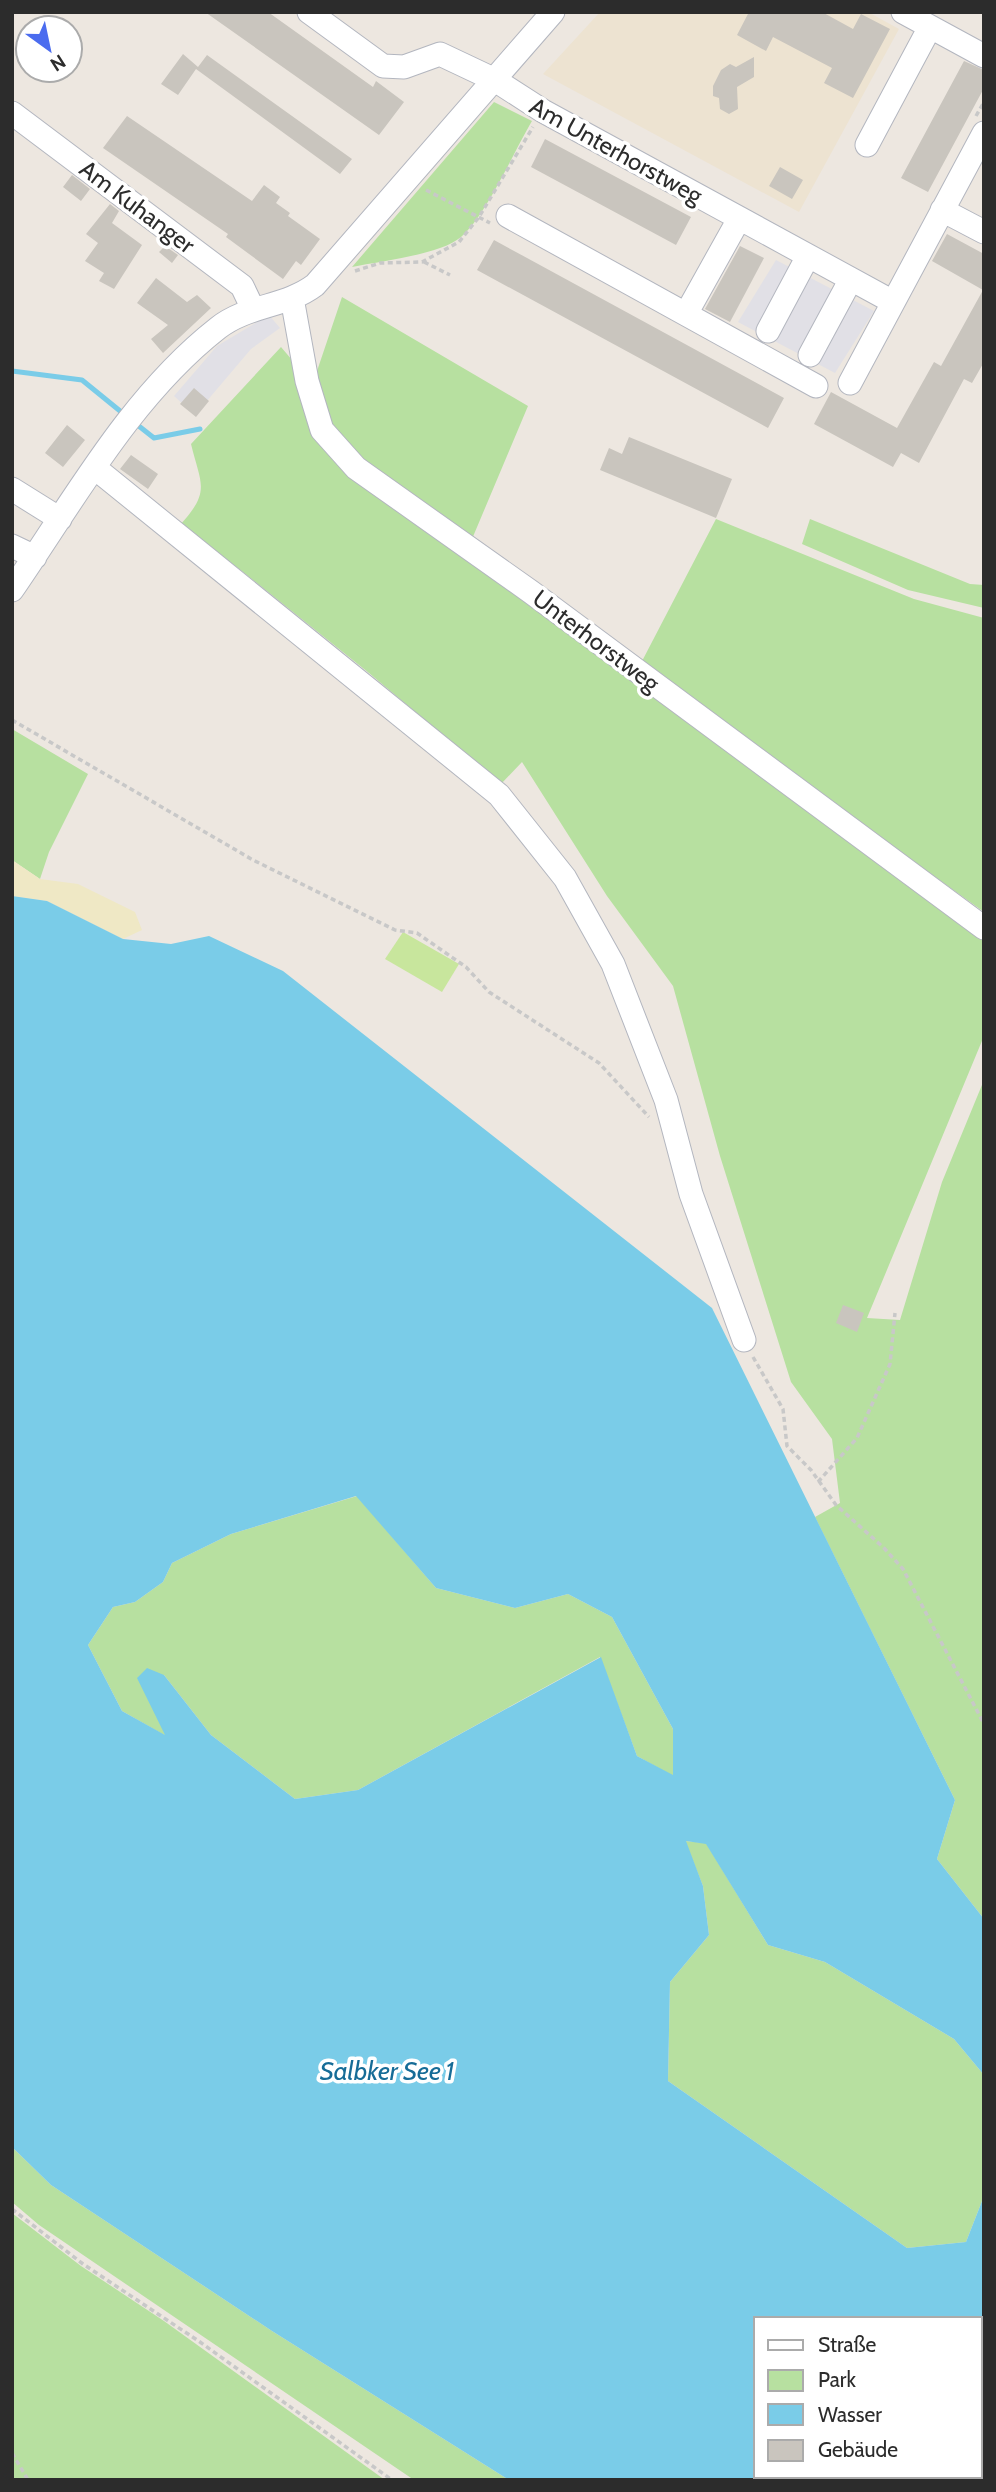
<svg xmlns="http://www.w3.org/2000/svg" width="996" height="2492" viewBox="0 0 996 2492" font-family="Cabin,sans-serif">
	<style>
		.industrial { fill: #e1e0e6 }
		.education { fill: #ede3d1 }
		.green { fill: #b7e0a0 }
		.sand { fill: #efe8c5 }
		.pitch { fill: #c8e69d }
		.water { fill: #7acce8; fill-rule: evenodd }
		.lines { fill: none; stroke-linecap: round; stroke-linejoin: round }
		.stream { stroke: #7acce8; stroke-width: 5 }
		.building { fill: #c9c5be }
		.minor-casing { stroke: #b3b6bf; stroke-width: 25 }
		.path { stroke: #c8c8c8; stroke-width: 3.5; stroke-dasharray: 5 3.5; stroke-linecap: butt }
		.minor { stroke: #fff; stroke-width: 23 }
		.labels { text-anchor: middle; stroke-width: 7; stroke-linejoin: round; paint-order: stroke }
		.street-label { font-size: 24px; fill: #2c2c2c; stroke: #fff }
		.water-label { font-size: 26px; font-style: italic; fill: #166c97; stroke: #fff }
	</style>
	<rect width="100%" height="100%" fill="#ede7e0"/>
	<path class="industrial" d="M 776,260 L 874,311 L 835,373 L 738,322 Z
		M 269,315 L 280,328 L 251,349 L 195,415 L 174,396 L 217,346 Z"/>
	<path class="education" d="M 600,12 L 868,12 L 899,29 L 799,212 L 543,74 Z"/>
	<path class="green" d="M 494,102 L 532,121 C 514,151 486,216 461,237 C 440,255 380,261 352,267 Z
		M 342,297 L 528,406 L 472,539 L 363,462 L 324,417 L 317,371 Z
		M 281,347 L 298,367 L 315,436 L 984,933 L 984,1036 L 867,1318 L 900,1320 L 942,1182 L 984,1080 L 984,1919 L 937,1859 L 955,1800 L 815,1517 L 840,1503 L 832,1439 L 791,1382 L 720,1156 L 673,986 L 607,896 L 522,762 L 501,784 L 369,673 L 243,572 L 180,525 C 211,491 201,485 191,444 Z
		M 716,519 L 914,599 L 984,618 L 984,912 L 640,665 Z
		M 810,519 L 970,584 L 984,585 L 984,608 L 908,590 L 802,544 Z
		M 12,729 L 88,774 L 49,852 L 40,879 L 12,860 Z
		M 357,1496 L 436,1588 L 515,1608 L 568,1594 L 612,1617 L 673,1729 L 673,1776 L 637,1756 L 600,1657 L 358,1790 L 295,1799 L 211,1735 L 164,1675 L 166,1736 L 122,1711 L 88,1645 L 113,1607 L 135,1602 L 163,1582 L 172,1563 L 231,1534 Z
		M 685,1841 L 706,1843 L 768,1945 L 825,1962 L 954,2039 L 984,2075 L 984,2196 L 966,2242 L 907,2248 L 668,2081 L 670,1982 L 709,1935 L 703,1886 Z
		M 12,2147 L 51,2185 L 272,2331 L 509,2480 L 414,2480 L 39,2225 L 12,2202 Z
		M 12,2213 L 81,2266 L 164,2321 L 385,2480 L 12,2480 Z"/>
	<path class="sand" d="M 12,860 L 40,879 L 78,884 L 135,912 L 142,930 L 123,939 L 47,901 L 12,896 Z"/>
	<path class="pitch" d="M 403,932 L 459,964 L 442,992 L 385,959 Z"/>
	<path class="water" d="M 12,896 L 47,901 L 123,939 L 171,944 L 209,936 L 283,971 L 712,1308 L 955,1800 L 937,1859 L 984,1919 L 984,2075 L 954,2039 L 825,1962 L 768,1945 L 706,1844 L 686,1841 L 703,1886 L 709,1935 L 670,1982 L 668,2081 L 907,2248 L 966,2242 L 984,2196 L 984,2480 L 509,2480 L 272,2331 L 51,2185 L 12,2147 ZM 356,1496 L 436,1588 L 515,1608 L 568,1594 L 612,1617 L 673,1729 L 673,1775 L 637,1756 L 601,1657 L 358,1790 L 295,1799 L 211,1735 L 164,1675 L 147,1668 L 137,1678 L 165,1735 L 122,1711 L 88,1645 L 113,1607 L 135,1602 L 163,1582 L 172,1563 L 231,1534 ZM 756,2319 L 980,2319 L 980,2476 L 756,2476 Z"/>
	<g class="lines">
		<path class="stream" d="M 12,371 L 82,380 L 125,415
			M 135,423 L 154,438 L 200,429"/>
	</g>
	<path class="building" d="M 205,12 L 268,12 L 373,87 L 376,81 L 404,102 L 379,135 Z
		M 749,12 L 822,12 L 853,29 L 861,14 L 890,29 L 853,98 L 824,83 L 832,68 L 773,37 L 766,51 L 737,35 Z
		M 183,54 L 198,67 L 207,55 L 352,159 L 340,174 L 196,69 L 178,95 L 161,84 Z
		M 754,57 L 754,77 L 737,87 L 738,109 L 729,114 L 720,109 L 719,98 L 713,96 L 713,86 L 721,70 L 730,64 L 736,67 Z
		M 964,61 L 984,70 L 984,88 L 928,192 L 901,178 Z
		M 127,116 L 252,201 L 264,185 L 280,197 L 276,203 L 290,213 L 288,216 L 320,239 L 301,265 L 296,261 L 283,279 L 226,237 L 228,234 L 103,148 Z
		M 545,139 L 691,217 L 676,245 L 531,167 Z
		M 780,167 L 803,180 L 792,199 L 769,186 Z
		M 72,175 L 90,189 L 81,201 L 63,187 Z
		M 110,204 L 119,211 L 112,223 L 142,245 L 114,289 L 99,281 L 104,273 L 85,261 L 98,243 L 86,234 Z
		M 947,234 L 984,254 L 984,362 L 972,383 L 964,379 L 919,463 L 901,453 L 893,467 L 814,424 L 831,392 L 897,428 L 934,362 L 941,366 L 983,290 L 932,261 Z
		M 494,240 L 784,398 L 768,428 L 477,270 Z
		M 165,246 L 178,255 L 172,263 L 159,252 Z
		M 740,246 L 764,258 L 730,322 L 705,309 Z
		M 156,278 L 187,302 L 197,295 L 211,308 L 163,353 L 151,339 L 168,325 L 137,303 Z
		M 194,388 L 209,401 L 196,417 L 180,404 Z
		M 67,425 L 85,440 L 63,467 L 45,453 Z
		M 629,437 L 732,479 L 716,518 L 600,470 L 609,448 L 622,454 Z
		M 131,455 L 158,474 L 148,489 L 120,469 Z
		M 843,1305 L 864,1313 L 857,1332 L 836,1323 Z"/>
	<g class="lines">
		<defs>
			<path id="minor" d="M 309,12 L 383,66 L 404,67 L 440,54 L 495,80 L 543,111 L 893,302
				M 903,12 L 984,56
				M 12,113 L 242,286 L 253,309
				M 867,145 L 930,27
				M 942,210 L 984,232
				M 508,216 L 816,386
				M 292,298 L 307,381 L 322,430 L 356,468 L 531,592 L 984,928
				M 686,314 L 739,219
				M 768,331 L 808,256
				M 810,355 L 851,279
				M 850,383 L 984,133
				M 95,468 L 499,795 L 565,878 L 613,964 L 666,1100 L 691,1194 L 744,1340
				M 12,489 L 60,519
				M 12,546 L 35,557
				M 12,590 C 74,500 131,396 218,328 C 247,305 286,307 315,285 L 553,12"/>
		</defs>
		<use href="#minor" class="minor-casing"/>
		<path class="path" d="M 976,116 L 984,102
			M 426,190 L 490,223
			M 424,262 L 450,275
			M 355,271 L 380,263 L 422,262 L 459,242 L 479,217 L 533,127
			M 12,720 L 253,860 L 395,930 L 417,933 L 466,967 L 489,992 L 599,1063 L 649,1117
			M 753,1357 L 783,1409 L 787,1446 L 811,1470 L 836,1505 L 884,1548 L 903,1569 L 984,1724
			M 818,1482 L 857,1438 L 890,1364 L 895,1313
			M 12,2209 L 83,2264 L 200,2342 L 392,2480
			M 12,2453 L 28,2480"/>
		<use href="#minor" class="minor"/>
	</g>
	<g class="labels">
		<g class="street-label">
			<text transform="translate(616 151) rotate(29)" y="8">Am Unterhorstweg</text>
			<text transform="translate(137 207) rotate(37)" y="8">Am Kuhanger</text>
			<text transform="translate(596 641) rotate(37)" y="8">Unterhorstweg</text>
		</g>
		<g class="water-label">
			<text x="387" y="2080">Salbker See 1</text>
		</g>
	</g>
	<rect width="996" height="2492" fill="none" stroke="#2c2c2c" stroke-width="28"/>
	<rect x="754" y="2317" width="228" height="161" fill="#ffffff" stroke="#ababab" stroke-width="2"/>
	<rect x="768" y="2340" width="35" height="10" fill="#ffffff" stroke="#ababab" stroke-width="2"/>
	<text x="818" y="2352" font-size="21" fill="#2c2c2c">Straße</text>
	<rect x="768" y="2370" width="35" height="21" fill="#b7e0a0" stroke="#ababab" stroke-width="2"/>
	<text x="818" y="2387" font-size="21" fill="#2c2c2c">Park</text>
	<rect x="768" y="2404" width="35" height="21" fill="#7acce8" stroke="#ababab" stroke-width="2"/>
	<text x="818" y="2422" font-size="21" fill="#2c2c2c">Wasser</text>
	<rect x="768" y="2440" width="35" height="21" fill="#c9c5be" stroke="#ababab" stroke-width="2"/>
	<text x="818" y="2457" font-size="21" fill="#2c2c2c">Gebäude</text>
	<g transform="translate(49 49) rotate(147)"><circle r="33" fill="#ffffff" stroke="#ababab" stroke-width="2"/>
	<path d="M0-5L12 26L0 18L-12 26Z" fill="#4b6cef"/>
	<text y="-10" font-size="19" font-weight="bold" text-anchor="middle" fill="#2c2c2c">N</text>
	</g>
</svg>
